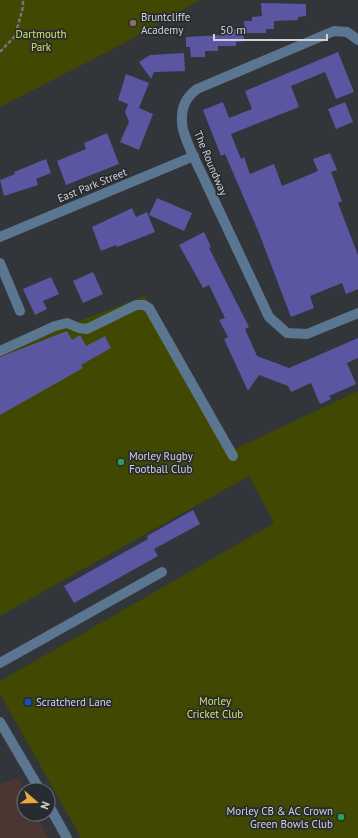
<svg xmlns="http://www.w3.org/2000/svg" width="358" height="838" viewBox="0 0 358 838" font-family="'PT Sans',sans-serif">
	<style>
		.education { fill: #4b3731 }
		.green { fill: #414802 }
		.building { fill: #5a56a2 }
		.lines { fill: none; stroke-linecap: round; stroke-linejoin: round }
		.path { stroke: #737579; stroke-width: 2.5; stroke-dasharray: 4 2; stroke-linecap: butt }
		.minor { stroke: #5a7691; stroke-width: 10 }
		.education-dot { fill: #8d6e63; stroke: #282b2f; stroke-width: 1.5 }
		.leisure-dot { fill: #2e9e5b; stroke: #282b2f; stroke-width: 1.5 }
		.transit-dot { fill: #1a4fb4; stroke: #282b2f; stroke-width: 1.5 }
		.labels { text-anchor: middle; stroke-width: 3.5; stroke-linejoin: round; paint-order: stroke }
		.poi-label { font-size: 11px; fill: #d0d2d5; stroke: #282b2f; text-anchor: start }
		.park-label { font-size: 11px; fill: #d2e469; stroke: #282b2f }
		.street-label { font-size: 11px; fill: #d0d2d5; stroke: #282b2f }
	</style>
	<rect width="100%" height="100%" fill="#323539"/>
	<path class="education" d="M 18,778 L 24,790 L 24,814 L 36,814 L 48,838 L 0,838 L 0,784 Z"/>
	<path class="green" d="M 0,0 L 200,0 L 117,47 L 0,107 Z
		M 145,296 L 235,449 L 358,391 L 358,838 L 81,838 L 0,694 L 0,681 L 274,523 L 249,476 L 0,616 L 0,351 Z"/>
	<path class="building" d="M 261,3 L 306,4 L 306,16 L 298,17 L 298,20 L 274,21 L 274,29 L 266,29 L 266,33 L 245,33 L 244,21 L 252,21 L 252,17 L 262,16 Z
		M 243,29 L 244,41 L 236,42 L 236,46 L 218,46 L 218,51 L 205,51 L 205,57 L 191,57 L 190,47 L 186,47 L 186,37 L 223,35 L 223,30 Z
		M 338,52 L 354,92 L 336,99 L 325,72 L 291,86 L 299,107 L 231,134 L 241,159 L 244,157 L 250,174 L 274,164 L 282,186 L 318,171 L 313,159 L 330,153 L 337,170 L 331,172 L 342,201 L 338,203 L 358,255 L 358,289 L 346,294 L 342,283 L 310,296 L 314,308 L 291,317 L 259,233 L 225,154 L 221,156 L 203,110 L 223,102 L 229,118 L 252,109 L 245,91 Z
		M 184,53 L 185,71 L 154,72 L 151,79 L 139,62 L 150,55 Z
		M 126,74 L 149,83 L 139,108 L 153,114 L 139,150 L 120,142 L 129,122 L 125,112 L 128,104 L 118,100 Z
		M 345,102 L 353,122 L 336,129 L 328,109 Z
		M 107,133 L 119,164 L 66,185 L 57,161 L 86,149 L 84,143 Z
		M 46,159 L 51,173 L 36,179 L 38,185 L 4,196 L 0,180 L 15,174 L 14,172 Z
		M 157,198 L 192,213 L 184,231 L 149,215 Z
		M 132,208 L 136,217 L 147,212 L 155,232 L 117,247 L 116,245 L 101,251 L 92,227 Z
		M 204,232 L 211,247 L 209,248 L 249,327 L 245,329 L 257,356 L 289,368 L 358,338 L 358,358 L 347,363 L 356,384 L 329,396 L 331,399 L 320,404 L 311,383 L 291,392 L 288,386 L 259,375 L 248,391 L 224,339 L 228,337 L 219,320 L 225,318 L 209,285 L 203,288 L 179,245 Z
		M 93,272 L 103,294 L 83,303 L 73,281 Z
		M 51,277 L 59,294 L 43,301 L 47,309 L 35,315 L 23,289 Z
		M 67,331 L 72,340 L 80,335 L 86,346 L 105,336 L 111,348 L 81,365 L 83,368 L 0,415 L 0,357 Z
		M 193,510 L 200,524 L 154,549 L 158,556 L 74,603 L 64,586 L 148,539 L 147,536 Z"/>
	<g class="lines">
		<path class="path" d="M 0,52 L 15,36 L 23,7 L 23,0"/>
		<path class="minor" d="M 358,40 L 347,32 L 334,31 L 197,89 C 185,98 181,108 182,123 C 183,139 200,169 207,185 C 228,229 248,273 269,317 L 287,333 L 307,334 L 358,313
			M 0,237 L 194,156
			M 0,263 L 20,311
			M 0,351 L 55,326 L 67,323 L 79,328 L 87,329 L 136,305 L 144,305 L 149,308 L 233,456
			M 0,663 L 162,572
			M 0,722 L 40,790
			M 48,804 L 67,838"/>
	</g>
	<circle class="education-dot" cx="133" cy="23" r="4"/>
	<g class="leisure-dot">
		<circle cx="121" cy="462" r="4"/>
		<circle cx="341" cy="817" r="4"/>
	</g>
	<rect class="transit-dot" x="24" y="698" width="8" height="8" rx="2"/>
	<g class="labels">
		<g class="poi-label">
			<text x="141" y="21">Bruntcliffe<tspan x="141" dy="13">Academy</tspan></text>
			<text x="129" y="460">Morley Rugby<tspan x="129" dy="13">Football Club</tspan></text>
			<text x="36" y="706">Scratcherd Lane</text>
			<text x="333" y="815" text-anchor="end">Morley CB &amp; AC Crown<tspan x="333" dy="13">Green Bowls Club</tspan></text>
		</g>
		<g class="park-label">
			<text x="41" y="38">Dartmouth<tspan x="41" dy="13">Park</tspan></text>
			<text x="215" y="705">Morley<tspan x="215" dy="13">Cricket Club</tspan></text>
		</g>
		<g class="street-label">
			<text transform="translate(211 163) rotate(67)" y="4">The Roundway</text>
			<text transform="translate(92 185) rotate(-22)" y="4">East Park Street</text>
		</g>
	</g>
	<g transform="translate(36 802) rotate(110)"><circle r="19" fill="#282b2f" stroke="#6b6e71"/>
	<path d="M0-3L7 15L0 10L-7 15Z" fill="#eda83c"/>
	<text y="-6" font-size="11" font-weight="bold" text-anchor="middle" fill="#d0d2d5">N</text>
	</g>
	<path d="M214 34v6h113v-6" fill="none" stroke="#d0d2d5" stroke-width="2"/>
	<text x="220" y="34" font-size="12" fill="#d0d2d5" stroke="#282b2f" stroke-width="3" paint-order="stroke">50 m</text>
</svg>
